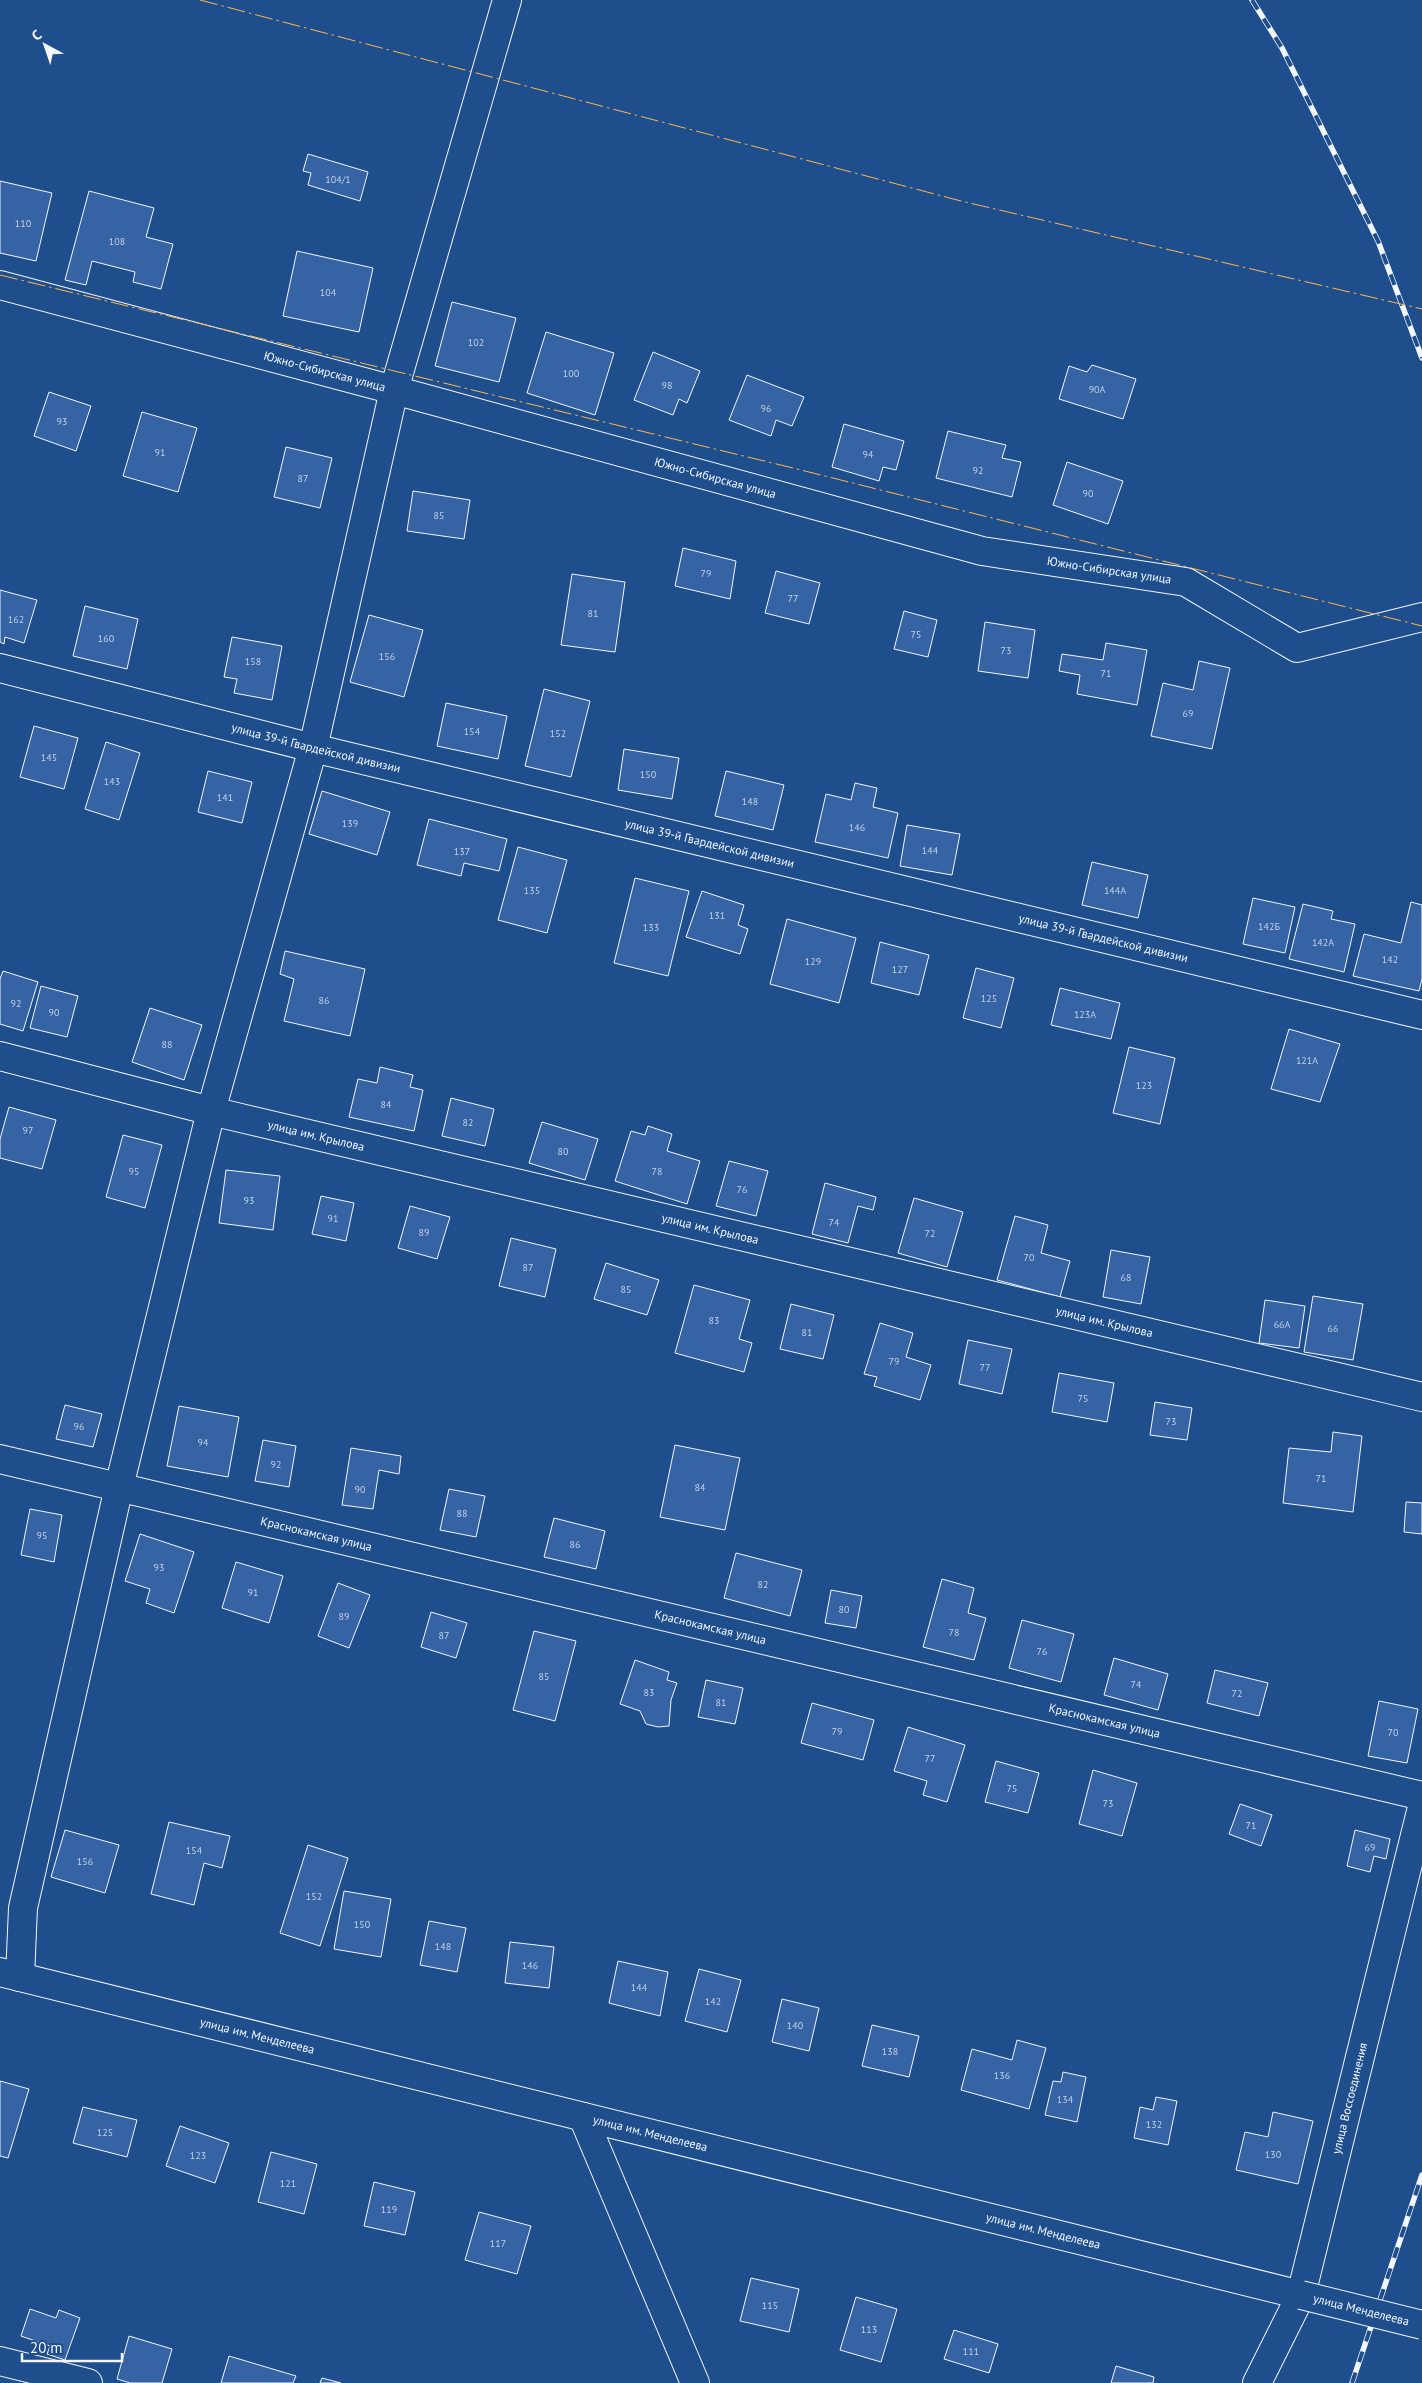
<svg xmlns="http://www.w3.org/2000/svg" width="1422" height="2383" viewBox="0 0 1422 2383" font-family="'PT Sans',sans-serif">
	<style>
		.building { fill: #3563a3; stroke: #f2f6ff }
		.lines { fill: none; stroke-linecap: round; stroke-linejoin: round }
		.minor-casing { stroke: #f2f6ff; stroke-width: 30 }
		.major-casing { stroke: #f2f6ff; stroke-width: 30 }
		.minor { stroke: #1f4e8c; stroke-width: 28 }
		.major { stroke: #1f4e8c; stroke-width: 28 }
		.rail-casing { stroke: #f2f6ff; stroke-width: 5.5 }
		.rail { stroke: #1f4e8c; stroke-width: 4; stroke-dasharray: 11; stroke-linecap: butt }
		.major-bridge-casing { stroke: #f2f6ff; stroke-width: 30; stroke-linecap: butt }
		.major-bridge { stroke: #1f4e8c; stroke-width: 28 }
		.power { stroke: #ffb74d; stroke-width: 1; stroke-dasharray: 18 4 2.5 4; stroke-linecap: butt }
		.labels { text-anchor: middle; stroke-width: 4; stroke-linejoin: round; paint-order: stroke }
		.number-label { font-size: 10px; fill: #c3d1e8 }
		.street-label { font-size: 12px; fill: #f2f6ff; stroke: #1f4e8c }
	</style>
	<rect width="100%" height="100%" fill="#1f4e8c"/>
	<path class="building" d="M 308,154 L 368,172 L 360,201 L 308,185 L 311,173 L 303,171 Z
		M 0,181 L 52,193 L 36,261 L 0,253 Z
		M 89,191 L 154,208 L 146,237 L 173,244 L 161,289 L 133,282 L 135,272 L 92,261 L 86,285 L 65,280 Z
		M 297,251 L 373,268 L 359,332 L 283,316 Z
		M 452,302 L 516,318 L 499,382 L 435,366 Z
		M 546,332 L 614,353 L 595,415 L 527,393 Z
		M 653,352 L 700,371 L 687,403 L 679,399 L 673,415 L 634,400 Z
		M 1092,365 L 1136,379 L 1123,419 L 1059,399 L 1069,366 L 1087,372 Z
		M 747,375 L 804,397 L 792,426 L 776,420 L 771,436 L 729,420 Z
		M 49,392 L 91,406 L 76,451 L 34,436 Z
		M 142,412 L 197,428 L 178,492 L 123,476 Z
		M 844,424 L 904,441 L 896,470 L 883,467 L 879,481 L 832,467 Z
		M 948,431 L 1006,445 L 1002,458 L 1021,462 L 1012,497 L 936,478 Z
		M 286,447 L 332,458 L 320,508 L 274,497 Z
		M 1067,462 L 1123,481 L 1108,524 L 1053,505 Z
		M 413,491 L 470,500 L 464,539 L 407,531 Z
		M 683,548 L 736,561 L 730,599 L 675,586 Z
		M 776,571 L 820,583 L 809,624 L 765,613 Z
		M 572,574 L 625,582 L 615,652 L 561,645 Z
		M 0,590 L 37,600 L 24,643 L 5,637 L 4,644 L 0,642 Z
		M 85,606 L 138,619 L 127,669 L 73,656 Z
		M 904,611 L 937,620 L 928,657 L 894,649 Z
		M 369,615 L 423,630 L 404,697 L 350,682 Z
		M 985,622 L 1035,630 L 1028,678 L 978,671 Z
		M 232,637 L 282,646 L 272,700 L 234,693 L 237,679 L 224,677 Z
		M 1106,643 L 1147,650 L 1137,705 L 1077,694 L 1080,675 L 1059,671 L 1062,654 L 1103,660 Z
		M 1199,661 L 1230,668 L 1212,749 L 1151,736 L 1163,683 L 1193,690 Z
		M 544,689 L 590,701 L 571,777 L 525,766 Z
		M 446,703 L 507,716 L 498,759 L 437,746 Z
		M 34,726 L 78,738 L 64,789 L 20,777 Z
		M 106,742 L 140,753 L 119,820 L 85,809 Z
		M 624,749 L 679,758 L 672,799 L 618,790 Z
		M 208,771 L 252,782 L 242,823 L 198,812 Z
		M 726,771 L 784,785 L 773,830 L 715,816 Z
		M 855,783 L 877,788 L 873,807 L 898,813 L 888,858 L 815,842 L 826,794 L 851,800 Z
		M 322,791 L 390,812 L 377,855 L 309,834 Z
		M 429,819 L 507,839 L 499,871 L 464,863 L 461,876 L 417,865 Z
		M 907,825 L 960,834 L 952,875 L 900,866 Z
		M 518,847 L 567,860 L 547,933 L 498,920 Z
		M 1092,862 L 1148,875 L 1138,918 L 1082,905 Z
		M 635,878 L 689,891 L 668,976 L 614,963 Z
		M 702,891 L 744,905 L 738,925 L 748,929 L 740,954 L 686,937 Z
		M 1253,898 L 1295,907 L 1285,953 L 1243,944 Z
		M 1411,902 L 1422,905 L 1422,979 L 1419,991 L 1353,976 L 1364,934 L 1401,943 Z
		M 1303,904 L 1333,911 L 1331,919 L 1355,924 L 1344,972 L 1289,959 Z
		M 787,919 L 856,938 L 839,1003 L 770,984 Z
		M 880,942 L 929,955 L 919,995 L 871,983 Z
		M 285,951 L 365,969 L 350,1036 L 284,1021 L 294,979 L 280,974 Z
		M 976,968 L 1014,978 L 1001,1028 L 963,1018 Z
		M 3,971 L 38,982 L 23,1031 L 0,1024 L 0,979 Z
		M 41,986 L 78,996 L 67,1037 L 30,1028 Z
		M 1060,988 L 1120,1003 L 1111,1039 L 1051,1025 Z
		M 150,1008 L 202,1025 L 184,1080 L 132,1062 Z
		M 1289,1029 L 1340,1044 L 1320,1102 L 1271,1089 Z
		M 1129,1047 L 1175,1058 L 1160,1124 L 1113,1113 Z
		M 380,1067 L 413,1075 L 410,1087 L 423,1090 L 414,1131 L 349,1117 L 358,1079 L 377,1083 Z
		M 451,1098 L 494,1109 L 485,1146 L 442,1136 Z
		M 9,1107 L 56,1120 L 42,1169 L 0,1158 L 0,1139 Z
		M 542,1122 L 598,1139 L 585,1180 L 529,1163 Z
		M 648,1126 L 672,1134 L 667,1151 L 700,1161 L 687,1204 L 615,1181 L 631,1131 L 645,1135 Z
		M 123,1135 L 162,1145 L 145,1208 L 106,1197 Z
		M 729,1161 L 768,1171 L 756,1216 L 716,1206 Z
		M 226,1170 L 280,1176 L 273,1230 L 219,1223 Z
		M 825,1183 L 876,1197 L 873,1210 L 858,1206 L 848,1243 L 812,1234 Z
		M 321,1196 L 354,1203 L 346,1241 L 312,1234 Z
		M 914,1198 L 963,1212 L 947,1267 L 898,1253 Z
		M 410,1206 L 450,1217 L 437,1259 L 398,1248 Z
		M 1015,1216 L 1048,1225 L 1041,1253 L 1070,1261 L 1060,1297 L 997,1280 Z
		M 511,1238 L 556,1249 L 545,1297 L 499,1286 Z
		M 1111,1250 L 1150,1257 L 1141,1304 L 1103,1297 Z
		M 606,1263 L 659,1280 L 647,1315 L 594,1299 Z
		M 694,1285 L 750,1300 L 739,1339 L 752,1343 L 744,1372 L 675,1353 Z
		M 1313,1296 L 1363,1304 L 1353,1360 L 1304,1352 Z
		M 1265,1300 L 1305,1306 L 1299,1348 L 1259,1343 Z
		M 791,1304 L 834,1315 L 823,1359 L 780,1349 Z
		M 880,1323 L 913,1333 L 906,1357 L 931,1365 L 920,1400 L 874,1386 L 877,1377 L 864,1374 Z
		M 968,1340 L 1012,1349 L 1002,1394 L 959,1384 Z
		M 1059,1373 L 1114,1383 L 1107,1422 L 1052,1412 Z
		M 1155,1402 L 1192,1408 L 1187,1440 L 1150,1435 Z
		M 65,1405 L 102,1414 L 93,1447 L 56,1439 Z
		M 179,1406 L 239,1417 L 228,1477 L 167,1466 Z
		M 1333,1432 L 1362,1436 L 1353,1512 L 1283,1503 L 1289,1448 L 1331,1452 Z
		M 263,1440 L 296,1446 L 289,1487 L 255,1481 Z
		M 675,1445 L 740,1458 L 725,1530 L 660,1517 Z
		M 351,1448 L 401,1456 L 399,1474 L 379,1470 L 373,1509 L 342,1505 Z
		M 449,1489 L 485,1496 L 476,1537 L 440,1530 Z
		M 1406,1502 L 1422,1503 L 1422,1534 L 1404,1532 Z
		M 30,1509 L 62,1515 L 54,1562 L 21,1555 Z
		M 554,1518 L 605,1531 L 596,1569 L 544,1557 Z
		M 140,1534 L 194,1552 L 174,1613 L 146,1603 L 150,1589 L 125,1581 Z
		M 736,1553 L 802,1570 L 790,1616 L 724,1598 Z
		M 236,1562 L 283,1576 L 269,1623 L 222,1608 Z
		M 942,1579 L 974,1588 L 968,1613 L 986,1618 L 974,1660 L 923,1647 Z
		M 338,1583 L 370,1595 L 349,1648 L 318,1636 Z
		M 831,1590 L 862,1596 L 856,1628 L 825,1623 Z
		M 431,1612 L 467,1623 L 456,1658 L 421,1647 Z
		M 1022,1620 L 1074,1634 L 1061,1682 L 1009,1668 Z
		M 534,1631 L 576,1641 L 555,1721 L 513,1710 Z
		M 1114,1658 L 1168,1674 L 1158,1710 L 1104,1695 Z
		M 635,1660 L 669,1672 L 667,1680 L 677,1683 L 671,1700 L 669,1726 L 658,1727 L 646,1724 L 640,1711 L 620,1704 Z
		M 1215,1670 L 1268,1683 L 1259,1716 L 1207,1703 Z
		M 706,1680 L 743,1688 L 735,1724 L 698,1717 Z
		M 1379,1701 L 1418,1709 L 1407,1763 L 1368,1756 Z
		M 812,1703 L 874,1720 L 863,1760 L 801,1743 Z
		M 908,1727 L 965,1745 L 947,1802 L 923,1795 L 927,1781 L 894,1771 Z
		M 996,1761 L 1039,1773 L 1028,1813 L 985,1802 Z
		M 1093,1770 L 1137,1783 L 1122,1836 L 1079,1824 Z
		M 1240,1804 L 1272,1815 L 1261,1846 L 1229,1834 Z
		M 169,1822 L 230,1836 L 222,1868 L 204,1863 L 194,1905 L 151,1894 Z
		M 65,1830 L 119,1845 L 105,1893 L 51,1877 Z
		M 1355,1830 L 1390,1839 L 1386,1859 L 1374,1856 L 1370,1872 L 1347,1866 Z
		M 308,1845 L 348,1858 L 320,1946 L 280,1933 Z
		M 344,1891 L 391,1899 L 381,1957 L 334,1949 Z
		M 429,1921 L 466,1928 L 457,1972 L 420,1965 Z
		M 510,1942 L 554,1947 L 549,1988 L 505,1983 Z
		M 618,1961 L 668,1972 L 660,2016 L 609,2003 Z
		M 699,1969 L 741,1980 L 727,2032 L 685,2021 Z
		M 782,1999 L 819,2008 L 809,2051 L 772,2042 Z
		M 872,2025 L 919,2036 L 909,2077 L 862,2066 Z
		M 1017,2040 L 1046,2048 L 1029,2109 L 961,2090 L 972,2049 L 1012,2060 Z
		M 1063,2072 L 1086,2077 L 1077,2122 L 1045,2115 L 1053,2081 L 1061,2082 Z
		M 0,2081 L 29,2089 L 8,2158 L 0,2156 Z
		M 1156,2097 L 1177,2101 L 1168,2145 L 1134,2138 L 1140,2107 L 1153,2110 Z
		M 83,2107 L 137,2120 L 127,2157 L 73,2143 Z
		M 1273,2112 L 1313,2121 L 1298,2184 L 1236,2170 L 1245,2132 L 1268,2137 Z
		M 180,2126 L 229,2143 L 215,2183 L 166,2166 Z
		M 271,2152 L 317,2164 L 304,2214 L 258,2202 Z
		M 374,2182 L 415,2192 L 405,2235 L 364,2226 Z
		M 479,2212 L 531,2226 L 517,2274 L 465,2260 Z
		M 751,2278 L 799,2289 L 789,2332 L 740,2321 Z
		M 856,2297 L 897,2309 L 881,2362 L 840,2350 Z
		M 30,2309 L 56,2318 L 59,2310 L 80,2318 L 65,2360 L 47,2354 L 50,2346 L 21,2336 Z
		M 954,2330 L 998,2344 L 989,2373 L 944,2359 Z
		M 129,2336 L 172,2349 L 162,2383 L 130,2383 L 117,2379 Z
		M 229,2356 L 296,2376 L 293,2383 L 221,2383 Z
		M 1116,2366 L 1154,2377 L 1153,2383 L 1111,2383 Z
		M 322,2378 L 341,2383 L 320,2383 Z"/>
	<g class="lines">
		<defs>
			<g id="minor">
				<path id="s1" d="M 0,285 L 394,390 L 982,551 L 1186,582 L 1297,648 L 1422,617"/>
				<path id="s2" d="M 0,668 L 313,748 L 1422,1015"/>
				<path id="s3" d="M 0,1056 L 211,1111 L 1422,1397"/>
				<path id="s4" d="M 0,1459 L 1422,1796"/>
				<path d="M 20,1977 L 23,1908 L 119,1487 L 211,1111 L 313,748 L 394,390 L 507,0"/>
				<path d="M 583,2117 L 695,2383"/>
				<path d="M 0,2361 L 88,2383"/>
				<path id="s5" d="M 1257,2383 L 1301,2295 L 1422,1807"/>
			</g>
			<g id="major">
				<path id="s6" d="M 0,1972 L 1301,2295"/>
			</g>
		</defs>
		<use href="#minor" class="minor-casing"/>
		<use href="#major" class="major-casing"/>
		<use href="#minor" class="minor"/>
		<use href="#major" class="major"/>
		<defs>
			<path id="rail" d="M 1252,0 L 1282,48 L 1378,241 L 1422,358
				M 1352,2383 L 1422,2175"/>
		</defs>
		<use href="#rail" class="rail-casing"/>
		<use href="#rail" class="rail"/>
		<defs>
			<g id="major-bridge">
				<path id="s7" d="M 1301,2295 L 1422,2325"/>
			</g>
		</defs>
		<use href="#major-bridge" class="major-bridge-casing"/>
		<use href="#major-bridge" class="major-bridge"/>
		<path class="power" d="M 200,0 L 961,201 L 1422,309
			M 0,275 L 793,468 L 1422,626"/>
	</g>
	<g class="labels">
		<g class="number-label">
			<text x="338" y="183">104/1</text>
			<text x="23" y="227">110</text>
			<text x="117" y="245">108</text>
			<text x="328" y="296">104</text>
			<text x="476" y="346">102</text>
			<text x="571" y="377">100</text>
			<text x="667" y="389">98</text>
			<text x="1097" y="393">90А</text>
			<text x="766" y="412">96</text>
			<text x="62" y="425">93</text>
			<text x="160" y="456">91</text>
			<text x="868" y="458">94</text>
			<text x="978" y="474">92</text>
			<text x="303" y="482">87</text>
			<text x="1088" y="497">90</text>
			<text x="439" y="519">85</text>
			<text x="706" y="577">79</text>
			<text x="793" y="602">77</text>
			<text x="593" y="617">81</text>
			<text x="16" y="623">162</text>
			<text x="916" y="638">75</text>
			<text x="106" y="642">160</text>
			<text x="1006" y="654">73</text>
			<text x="387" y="660">156</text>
			<text x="253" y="665">158</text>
			<text x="1106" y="677">71</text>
			<text x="1188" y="717">69</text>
			<text x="472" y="735">154</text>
			<text x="558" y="737">152</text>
			<text x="49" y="761">145</text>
			<text x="648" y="778">150</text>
			<text x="112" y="785">143</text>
			<text x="225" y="801">141</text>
			<text x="750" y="805">148</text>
			<text x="350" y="827">139</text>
			<text x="857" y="831">146</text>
			<text x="930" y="854">144</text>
			<text x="462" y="855">137</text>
			<text x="532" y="894">135</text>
			<text x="1115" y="894">144А</text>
			<text x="717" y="919">131</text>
			<text x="1269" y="930">142Б</text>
			<text x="651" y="931">133</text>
			<text x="1323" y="946">142А</text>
			<text x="1390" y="963">142</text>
			<text x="813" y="965">129</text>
			<text x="900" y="973">127</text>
			<text x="989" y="1002">125</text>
			<text x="324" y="1004">86</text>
			<text x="16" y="1007">92</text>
			<text x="54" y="1016">90</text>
			<text x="1085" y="1018">123А</text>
			<text x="167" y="1048">88</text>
			<text x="1307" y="1064">121А</text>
			<text x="1144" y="1089">123</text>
			<text x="386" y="1108">84</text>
			<text x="468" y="1126">82</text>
			<text x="28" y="1134">97</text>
			<text x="563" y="1155">80</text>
			<text x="134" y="1175">95</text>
			<text x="657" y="1175">78</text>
			<text x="742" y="1193">76</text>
			<text x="249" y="1204">93</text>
			<text x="333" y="1222">91</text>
			<text x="834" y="1226">74</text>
			<text x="424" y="1236">89</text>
			<text x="930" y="1237">72</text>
			<text x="1029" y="1261">70</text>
			<text x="528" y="1271">87</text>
			<text x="1126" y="1281">68</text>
			<text x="626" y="1293">85</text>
			<text x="714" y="1324">83</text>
			<text x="1282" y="1328">66А</text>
			<text x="1333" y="1332">66</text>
			<text x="807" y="1336">81</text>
			<text x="894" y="1365">79</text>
			<text x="985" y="1371">77</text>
			<text x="1083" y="1402">75</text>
			<text x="1171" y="1425">73</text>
			<text x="79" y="1430">96</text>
			<text x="203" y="1446">94</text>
			<text x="276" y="1468">92</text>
			<text x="1321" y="1482">71</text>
			<text x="700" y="1491">84</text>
			<text x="360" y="1493">90</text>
			<text x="462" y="1517">88</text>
			<text x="42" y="1539">95</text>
			<text x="575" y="1548">86</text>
			<text x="159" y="1571">93</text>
			<text x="763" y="1588">82</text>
			<text x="253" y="1596">91</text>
			<text x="844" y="1613">80</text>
			<text x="344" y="1620">89</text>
			<text x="954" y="1636">78</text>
			<text x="444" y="1639">87</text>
			<text x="1042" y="1655">76</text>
			<text x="544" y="1680">85</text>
			<text x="1136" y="1688">74</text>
			<text x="649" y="1696">83</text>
			<text x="1237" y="1697">72</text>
			<text x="721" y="1706">81</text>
			<text x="837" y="1735">79</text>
			<text x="1393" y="1736">70</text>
			<text x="930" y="1762">77</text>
			<text x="1012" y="1792">75</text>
			<text x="1108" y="1807">73</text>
			<text x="1251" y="1829">71</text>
			<text x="1370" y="1851">69</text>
			<text x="194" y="1854">154</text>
			<text x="85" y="1865">156</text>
			<text x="314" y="1900">152</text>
			<text x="362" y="1928">150</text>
			<text x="443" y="1950">148</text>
			<text x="530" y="1969">146</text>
			<text x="639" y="1991">144</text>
			<text x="713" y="2005">142</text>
			<text x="795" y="2029">140</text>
			<text x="890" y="2055">138</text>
			<text x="1002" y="2079">136</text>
			<text x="1065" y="2103">134</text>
			<text x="1154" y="2128">132</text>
			<text x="105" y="2136">125</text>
			<text x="1273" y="2158">130</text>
			<text x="198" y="2159">123</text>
			<text x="288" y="2187">121</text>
			<text x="389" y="2213">119</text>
			<text x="498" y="2247">117</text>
			<text x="770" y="2309">115</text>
			<text x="869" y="2333">113</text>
			<text x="971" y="2355">111</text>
		</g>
		<g class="street-label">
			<text dy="4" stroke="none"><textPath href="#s1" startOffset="336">Южно-Сибирская улица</textPath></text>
			<text dy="4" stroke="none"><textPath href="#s1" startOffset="741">Южно-Сибирская улица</textPath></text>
			<text dy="4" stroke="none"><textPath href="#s1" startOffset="1146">Южно-Сибирская улица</textPath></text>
			<text dy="4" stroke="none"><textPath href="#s2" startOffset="326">улица 39-й Гвардейской дивизии</textPath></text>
			<text dy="4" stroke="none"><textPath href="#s2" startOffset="731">улица 39-й Гвардейской дивизии</textPath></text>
			<text dy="4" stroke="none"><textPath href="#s2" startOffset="1136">улица 39-й Гвардейской дивизии</textPath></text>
			<text dy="4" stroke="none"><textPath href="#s3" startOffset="326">улица им. Крылова</textPath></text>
			<text dy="4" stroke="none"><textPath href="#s3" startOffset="731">улица им. Крылова</textPath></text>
			<text dy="4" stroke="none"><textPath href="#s3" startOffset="1136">улица им. Крылова</textPath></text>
			<text dy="4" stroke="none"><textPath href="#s4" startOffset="325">Краснокамская улица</textPath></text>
			<text dy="4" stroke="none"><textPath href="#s4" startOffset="730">Краснокамская улица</textPath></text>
			<text dy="4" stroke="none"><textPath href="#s4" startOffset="1135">Краснокамская улица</textPath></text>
			<text dy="4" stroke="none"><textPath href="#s6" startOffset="265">улица им. Менделеева</textPath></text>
			<text dy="4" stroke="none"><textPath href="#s5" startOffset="301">улица Воссоединения</textPath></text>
			<text dy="4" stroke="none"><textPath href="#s6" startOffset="670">улица им. Менделеева</textPath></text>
			<text dy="4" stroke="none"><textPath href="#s6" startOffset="1075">улица им. Менделеева</textPath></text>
			<text dy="4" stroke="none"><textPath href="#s7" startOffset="62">улица Менделеева</textPath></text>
		</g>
	</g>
	<g transform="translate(45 45) rotate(320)" stroke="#1f4e8c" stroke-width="4" paint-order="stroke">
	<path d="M0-4L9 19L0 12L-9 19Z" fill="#f2f6ff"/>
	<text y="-8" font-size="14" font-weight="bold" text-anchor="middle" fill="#f2f6ff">С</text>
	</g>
	<path d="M22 2353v8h100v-8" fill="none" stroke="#f2f6ff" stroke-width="2.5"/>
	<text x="30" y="2353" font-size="15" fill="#f2f6ff" stroke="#1f4e8c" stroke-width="4" paint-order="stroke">20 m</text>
</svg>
